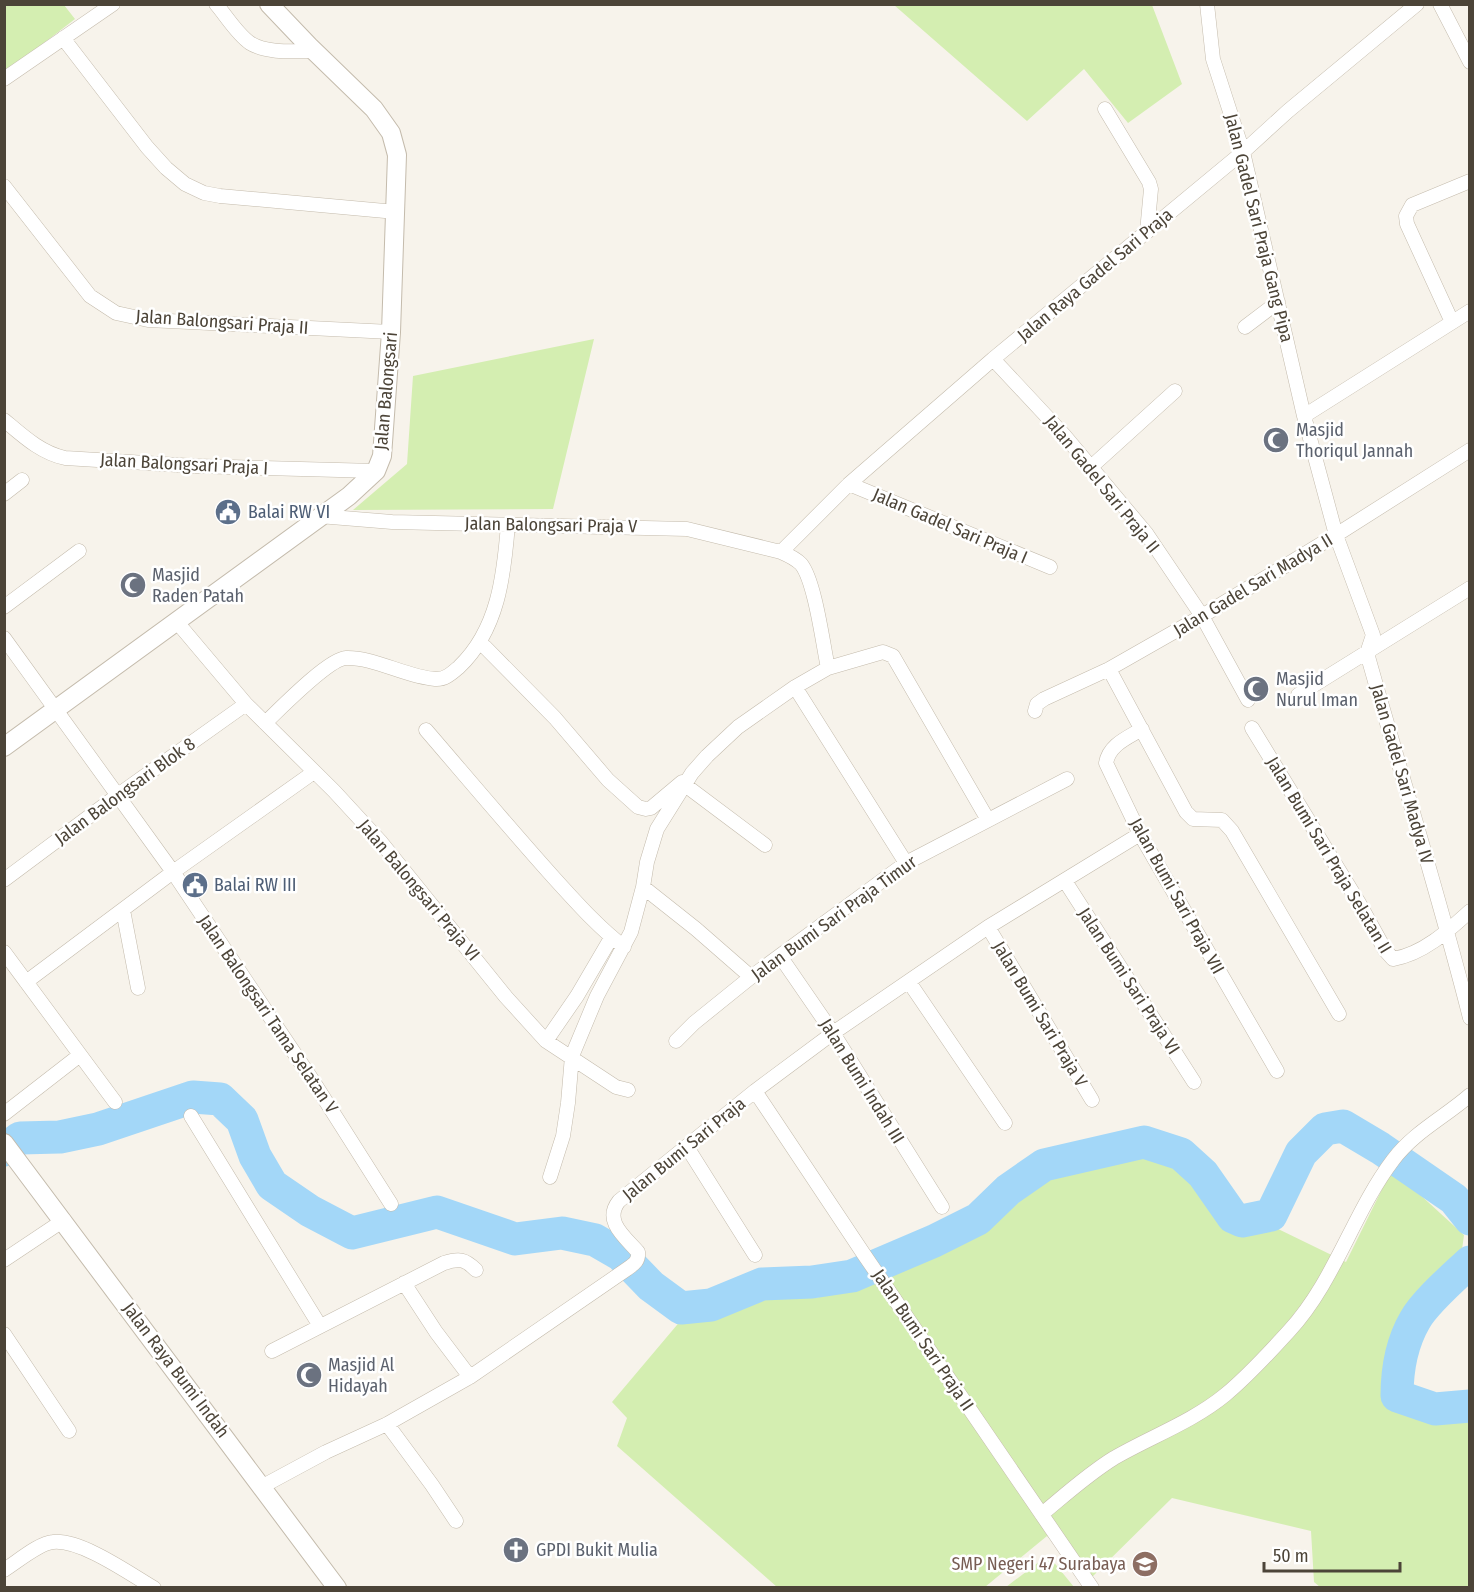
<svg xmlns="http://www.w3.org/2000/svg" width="1474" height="1592" viewBox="0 0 1474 1592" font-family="'Fira Sans Condensed',sans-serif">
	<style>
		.green { fill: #d4eeb1 }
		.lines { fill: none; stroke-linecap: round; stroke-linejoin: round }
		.river { stroke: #a3d7f8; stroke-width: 33 }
		.minor-casing { stroke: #c4bbac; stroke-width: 15 }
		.tertiary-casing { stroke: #c4bbac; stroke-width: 20 }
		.minor { stroke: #fff; stroke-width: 14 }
		.tertiary { stroke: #fff; stroke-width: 18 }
		.labels { text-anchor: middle; stroke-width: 5; stroke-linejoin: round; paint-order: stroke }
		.street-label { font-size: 18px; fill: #4c4438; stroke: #fff }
		.worship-label { font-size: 18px; fill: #5b616d; stroke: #fff; text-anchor: start }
		.service-label { font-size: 18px; fill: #4e5e75; stroke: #fff; text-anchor: start }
		.education-label { font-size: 18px; fill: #785e54; stroke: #fff; text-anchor: end }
	</style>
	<rect width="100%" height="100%" fill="#f7f3eb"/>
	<path class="green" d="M 5,5 L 64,5 L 75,19 L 5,73 Z
		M 894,5 L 1152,5 L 1182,84 L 1128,123 L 1084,69 L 1027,121 Z
		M 594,339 L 553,509 L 353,510 L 407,464 L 413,376 Z
		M 1145,1151 L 1189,1174 L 1217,1215 L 1237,1229 L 1272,1226 L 1346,1262 L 1392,1169 L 1464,1235 L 1461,1257 L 1417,1299 L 1393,1347 L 1381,1386 L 1393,1405 L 1415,1416 L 1469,1414 L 1469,1587 L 1320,1587 L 1314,1582 L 1311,1531 L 1172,1498 L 1090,1579 L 1047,1536 L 985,1587 L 777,1587 L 617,1446 L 627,1418 L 612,1402 L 682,1319 L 697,1317 L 759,1296 L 815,1298 L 871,1285 L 977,1229 L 1046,1176 L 1068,1166 Z
		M 1048,1555 L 1074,1587 L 1006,1587 Z"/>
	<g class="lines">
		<path class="river" d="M 4,1150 L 20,1138 L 60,1137 L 98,1129 L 193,1097 L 220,1099 L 242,1120 L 255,1156 L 272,1185 L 310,1211 L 352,1233 L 437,1212 L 515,1239 L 562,1233 L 595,1240 L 621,1255 L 651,1286 L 681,1308 L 711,1305 L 762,1284 L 812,1282 L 852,1276 L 934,1241 L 978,1219 L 1008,1190 L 1044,1165 L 1144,1142 L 1181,1154 L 1203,1174 L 1233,1217 L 1242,1221 L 1271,1215 L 1301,1153 L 1325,1129 L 1343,1126 L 1380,1148 L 1454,1199 L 1470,1219
			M 1470,1262 C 1454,1277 1425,1302 1415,1320 C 1401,1344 1397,1370 1397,1396 L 1435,1409 L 1470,1406"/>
		<defs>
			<path id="minor" d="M 216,4 C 227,17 237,34 250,43 C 268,54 295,51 315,51
				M 1207,4 L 1213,59 L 1243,152 L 1304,416 L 1336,535 L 1373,635 L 1367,653 C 1401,775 1439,895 1470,1018
				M 1440,4 L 1470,62
				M 63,38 L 147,147 L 166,168 L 185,184 L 204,193 L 220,196 L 396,212
				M 4,79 L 113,4
				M 1105,109 L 1149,182 L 1151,189 L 1147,232
				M 4,186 L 90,296 L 116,313 L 148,320 L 391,332
				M 1452,322 L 1407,224 L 1406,216 L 1412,205 L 1470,181
				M 1245,327 L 1278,302
				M 993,359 L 1064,435 L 1146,533 L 1202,616 L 1248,700
				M 1304,416 L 1470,311
				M 4,420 C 23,436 41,453 65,458 L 195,466 L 376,471
				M 1091,467 L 1175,391
				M 849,484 L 1050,567
				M 4,494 L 22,480
				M 319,516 L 392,522 L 687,529 L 781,552 C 788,555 795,558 801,564 C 815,581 823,645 828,668 L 795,687 L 738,727 L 707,756 L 692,773 L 657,829 L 647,862 L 643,887 L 631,932 L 597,996 L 572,1056 L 568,1103 L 563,1136 L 550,1177
				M 781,552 L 849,484 L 993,359 L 1243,152 L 1288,111 L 1417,4
				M 4,607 L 79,551
				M 176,621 L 246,704 L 334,791 L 380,841 L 506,997 L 546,1041 L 616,1087 L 628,1090
				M 4,638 L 173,872 L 313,1081 L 391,1204
				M 485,647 L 555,718 L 608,780 L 638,807 L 646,809 L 651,808 L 682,782
				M 828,668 L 883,652 L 893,656 L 988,820
				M 1109,669 L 1186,812 L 1193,819 L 1222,820 L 1232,831 L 1339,1014
				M 795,687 L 906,863
				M 1298,695 L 1470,588
				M 1035,711 L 1037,704 L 1044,699 L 1109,669 L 1202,616 L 1336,535 L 1470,450
				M 265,723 C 279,710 328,659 346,658 C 374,657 406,677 435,679 C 445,680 452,673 459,667 C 498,630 504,576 508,524
				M 1252,728 L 1359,903 L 1385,950 L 1393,959 C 1423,954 1448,931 1470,911
				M 1142,729 C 1127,738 1109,745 1106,763 L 1140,834 L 1277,1071
				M 426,730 C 469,780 511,830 555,879 C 577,903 598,927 624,947
				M 685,785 L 765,845
				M 4,880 L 118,795 L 246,704
				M 1065,881 L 1194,1082
				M 643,887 L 696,929 L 751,977
				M 123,910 L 138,988
				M 988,927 L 1092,1100
				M 4,952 L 115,1102
				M 780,956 L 833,1033 L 942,1207
				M 26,982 L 173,872 L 314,772
				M 909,982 L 1005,1123
				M 546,1041 L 577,996 L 611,938
				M 676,1041 L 694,1023 L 751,977 L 906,863 L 1067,779
				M 755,1091 L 863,1253 L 1092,1588
				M 4,1114 L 80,1055
				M 191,1116 L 320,1326
				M 687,1147 L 755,1255
				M 4,1260 L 64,1220
				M 404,1283 L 436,1332 L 470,1377
				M 4,1334 L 69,1431
				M 272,1351 L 444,1263 C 459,1258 465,1259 476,1270
				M 387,1424 L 432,1485 L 456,1521
				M 263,1486 L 326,1452 L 387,1424 L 470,1377 L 627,1269 C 634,1264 639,1261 638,1252 C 625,1237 603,1221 619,1201 L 755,1091 L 833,1033 L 988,927 L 1140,834
				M 1042,1514 C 1065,1495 1088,1474 1114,1458 C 1150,1437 1192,1422 1225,1395 C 1248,1376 1269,1353 1289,1331 C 1335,1281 1353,1213 1393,1160 C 1414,1132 1445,1117 1470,1095
				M 4,1570 C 17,1562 39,1543 53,1542 C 81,1539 130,1574 154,1588"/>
			<path id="tertiary" d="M 4,747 L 349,496 L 376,471 L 382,456 L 391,332 L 397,155 L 391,133 L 374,109 L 309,46 L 269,4
				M 4,1143 L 337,1588"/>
		</defs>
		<use href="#minor" class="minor-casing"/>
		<use href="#tertiary" class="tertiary-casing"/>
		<use href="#minor" class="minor"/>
		<use href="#tertiary" class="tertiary"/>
	</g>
	<defs>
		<symbol id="mosque-disc" viewBox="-11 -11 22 22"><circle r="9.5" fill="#6b7280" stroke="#fff"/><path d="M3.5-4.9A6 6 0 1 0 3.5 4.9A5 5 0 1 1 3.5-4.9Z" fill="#fff"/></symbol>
		<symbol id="civic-disc" viewBox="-11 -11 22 22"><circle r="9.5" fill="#5c6f8a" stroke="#fff"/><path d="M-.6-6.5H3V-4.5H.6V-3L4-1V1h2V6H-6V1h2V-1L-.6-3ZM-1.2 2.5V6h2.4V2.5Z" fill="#fff"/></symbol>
		<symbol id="church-disc" viewBox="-11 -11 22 22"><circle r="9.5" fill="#6b7280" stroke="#fff"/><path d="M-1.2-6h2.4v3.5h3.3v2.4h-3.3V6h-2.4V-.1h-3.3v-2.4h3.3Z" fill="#fff"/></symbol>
		<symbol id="school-disc" viewBox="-11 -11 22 22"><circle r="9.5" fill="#8d6e63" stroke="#fff"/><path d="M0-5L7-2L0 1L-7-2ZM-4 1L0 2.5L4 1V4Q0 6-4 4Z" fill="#fff"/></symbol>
	</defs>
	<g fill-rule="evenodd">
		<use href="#mosque-disc" x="1261" y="425" width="30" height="30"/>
		<use href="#civic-disc" x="213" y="497" width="30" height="30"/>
		<use href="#mosque-disc" x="118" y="570" width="30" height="30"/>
		<use href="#mosque-disc" x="1241" y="674" width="30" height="30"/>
		<use href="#civic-disc" x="180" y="870" width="30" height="30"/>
		<use href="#mosque-disc" x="294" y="1360" width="30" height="30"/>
		<use href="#church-disc" x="501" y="1535" width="30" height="30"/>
		<use href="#school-disc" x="1130" y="1549" width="30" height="30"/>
	</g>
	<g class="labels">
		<g class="street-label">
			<text transform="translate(1259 228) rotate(76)" y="6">Jalan Gadel Sari Praja Gang Pipa</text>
			<text transform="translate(1095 275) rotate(-40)" y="6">Jalan Raya Gadel Sari Praja</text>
			<text transform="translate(222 322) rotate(4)" y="6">Jalan Balongsari Praja II</text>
			<text transform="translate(386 391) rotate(-85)" y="6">Jalan Balongsari</text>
			<text transform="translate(184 464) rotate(3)" y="6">Jalan Balongsari Praja I</text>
			<text transform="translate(1102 484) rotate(51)" y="6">Jalan Gadel Sari Praja II</text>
			<text transform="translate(551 525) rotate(1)" y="6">Jalan Balongsari Praja V</text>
			<text transform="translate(950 526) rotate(23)" y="6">Jalan Gadel Sari Praja I</text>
			<text transform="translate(1253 585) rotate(-31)" y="6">Jalan Gadel Sari Madya II</text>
			<text transform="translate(1402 774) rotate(74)" y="6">Jalan Gadel Sari Madya IV</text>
			<text transform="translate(125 791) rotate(-36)" y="6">Jalan Balongsari Blok 8</text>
			<text transform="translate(1329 855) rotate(59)" y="6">Jalan Bumi Sari Praja Selatan II</text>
			<text transform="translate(419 890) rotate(50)" y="6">Jalan Balongsari Praja VI</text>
			<text transform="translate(1177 896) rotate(61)" y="6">Jalan Bumi Sari Praja VII</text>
			<text transform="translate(834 918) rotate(-36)" y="6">Jalan Bumi Sari Praja Timur</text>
			<text transform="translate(1129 981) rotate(57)" y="6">Jalan Bumi Sari Praja VI</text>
			<text transform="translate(268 1014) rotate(56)" y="6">Jalan Balongsari Tama Selatan V</text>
			<text transform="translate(1040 1014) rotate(59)" y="6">Jalan Bumi Sari Praja V</text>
			<text transform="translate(862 1081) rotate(58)" y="6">Jalan Bumi Indah III</text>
			<text transform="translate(684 1149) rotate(-39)" y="6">Jalan Bumi Sari Praja</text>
			<text transform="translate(923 1340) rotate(56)" y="6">Jalan Bumi Sari Praja II</text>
			<text transform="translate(176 1370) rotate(53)" y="6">Jalan Raya Bumi Indah</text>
		</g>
		<g class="worship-label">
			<text x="1296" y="436">Masjid<tspan x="1296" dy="21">Thoriqul Jannah</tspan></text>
			<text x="152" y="581">Masjid<tspan x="152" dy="21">Raden Patah</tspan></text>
			<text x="1276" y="685">Masjid<tspan x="1276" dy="21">Nurul Iman</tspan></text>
			<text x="328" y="1371">Masjid Al<tspan x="328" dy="21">Hidayah</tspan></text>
			<text x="536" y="1556">GPDI Bukit Mulia</text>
		</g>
		<g class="service-label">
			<text x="248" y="518">Balai RW VI</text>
			<text x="214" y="891">Balai RW III</text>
		</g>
		<g class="education-label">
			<text x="1126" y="1570">SMP Negeri 47 Surabaya</text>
		</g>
	</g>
	<rect width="1474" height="1592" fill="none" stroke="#4c4438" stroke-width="12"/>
	<path d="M1264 1562v9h136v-9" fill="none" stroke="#4c4438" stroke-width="3"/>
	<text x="1273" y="1562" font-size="18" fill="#4c4438" stroke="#ffffff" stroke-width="4.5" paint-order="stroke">50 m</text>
</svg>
